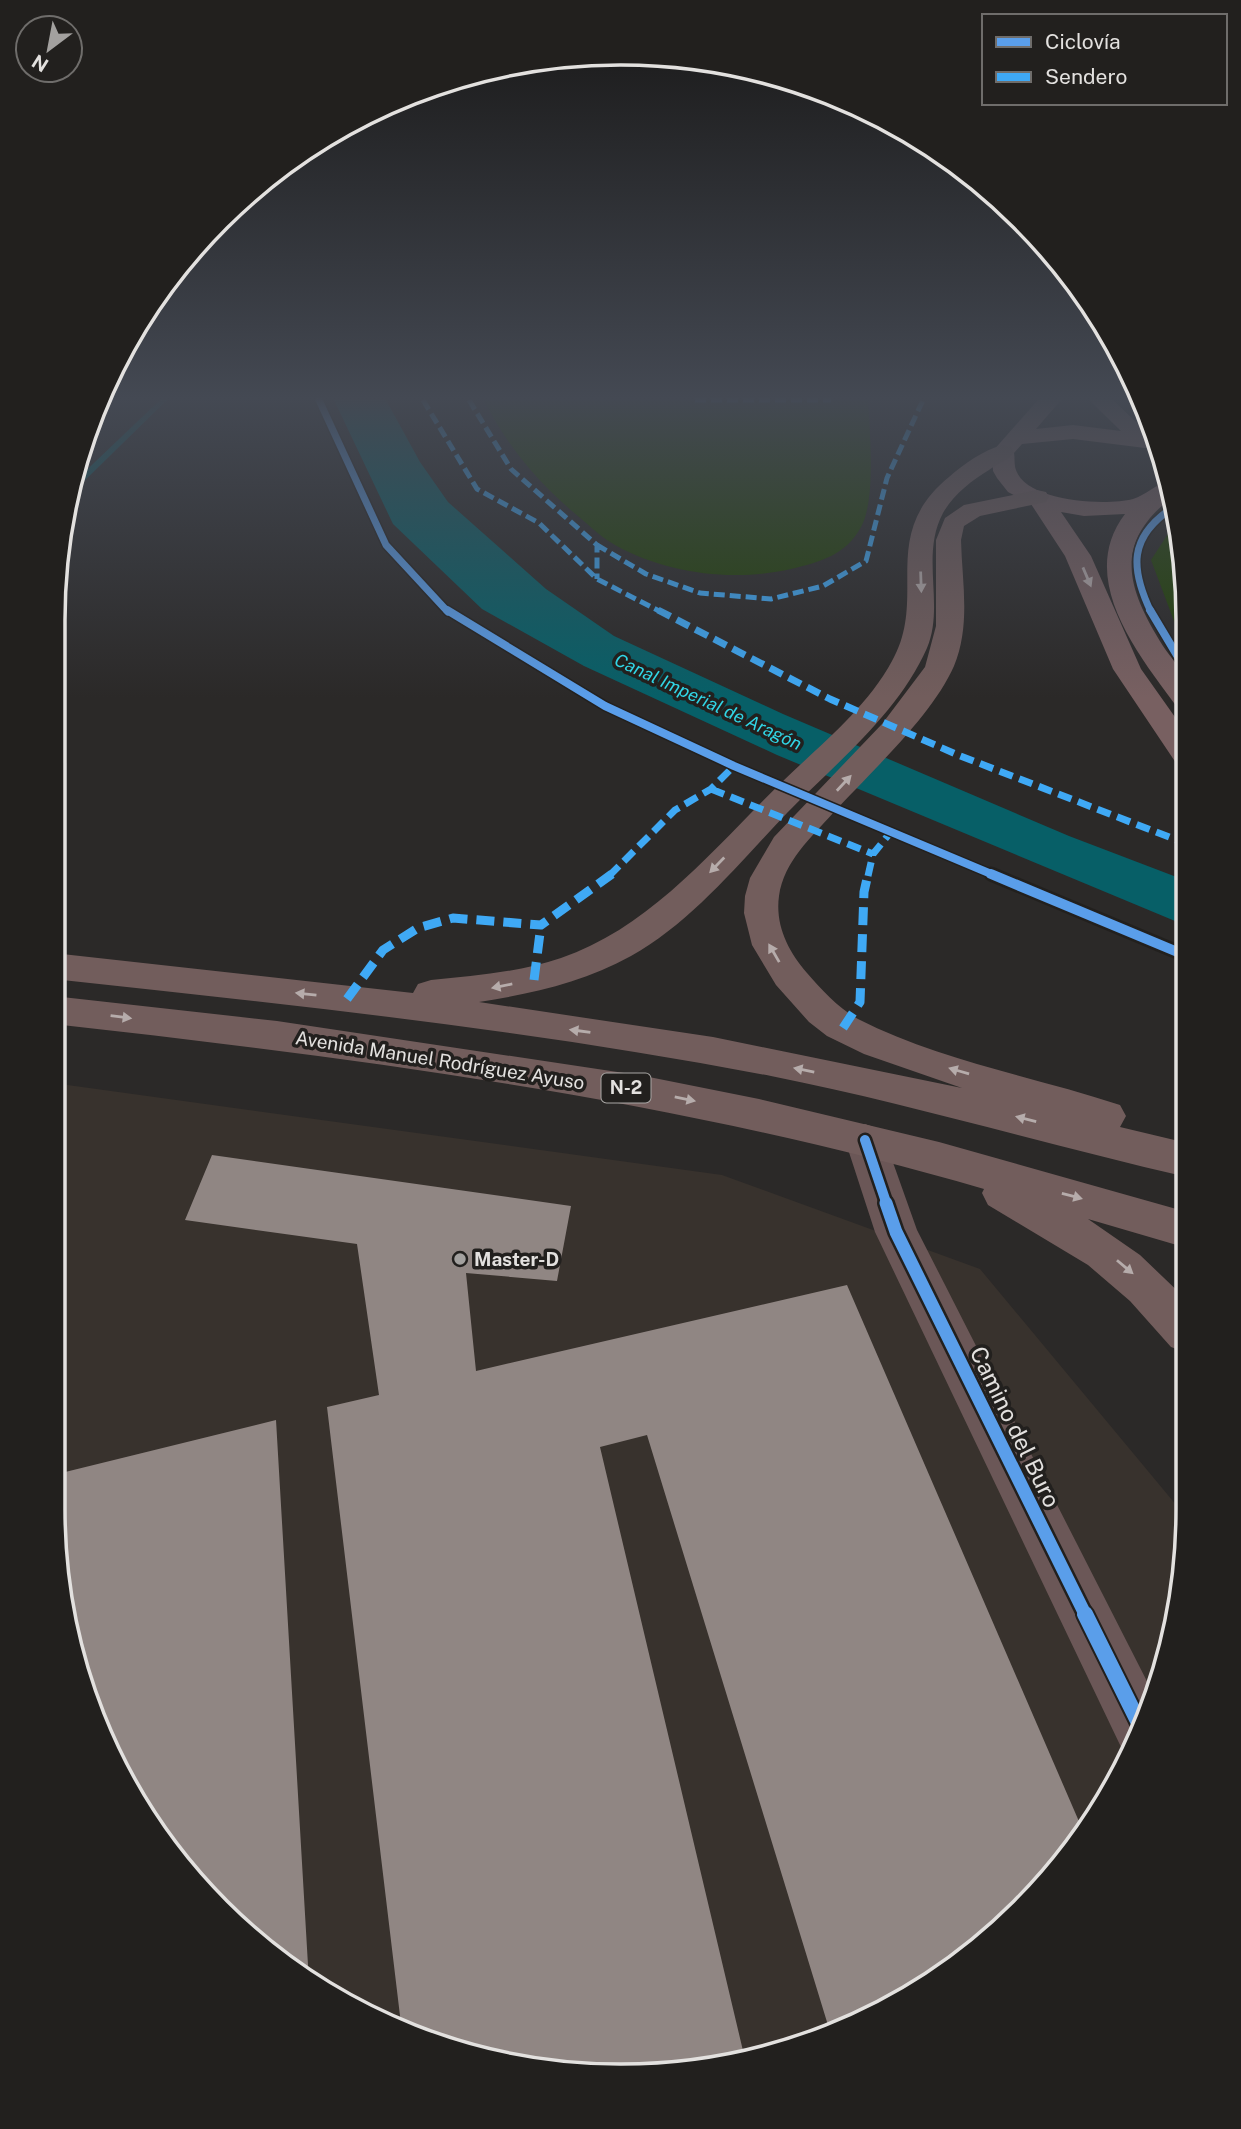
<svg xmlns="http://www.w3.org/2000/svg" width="1241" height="2129" viewBox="0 0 1241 2129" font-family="'Public Sans',sans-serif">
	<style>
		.built { fill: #38322d }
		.green { fill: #224107 }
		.water { fill: #075f67 }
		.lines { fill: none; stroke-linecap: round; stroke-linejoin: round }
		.stream { fill: #075f67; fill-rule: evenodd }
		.building { fill: #908683 }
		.minor { fill: #6b5757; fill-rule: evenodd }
		.secondary { fill: #786061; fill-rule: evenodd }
		.trunk { fill: #725d5c; fill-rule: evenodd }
		.quiet-far2 { stroke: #3fa9f5; stroke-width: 5; stroke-dasharray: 11 5; stroke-linecap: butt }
		.quiet-far1 { stroke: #3fa9f5; stroke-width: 7; stroke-dasharray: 14 7; stroke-linecap: butt }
		.quiet { stroke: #3fa9f5; stroke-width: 9; stroke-dasharray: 18 9; stroke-linecap: butt }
		.cycleway-far4-casing { stroke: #22201e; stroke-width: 10 }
		.cycleway-far3-casing { stroke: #22201e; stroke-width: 11 }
		.cycleway-far2-casing { stroke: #22201e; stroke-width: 15 }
		.cycleway-far1-casing { stroke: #22201e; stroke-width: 18 }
		.cycleway-casing { stroke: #22201e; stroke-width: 20 }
		.cycleway-far4 { stroke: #5a9eea; stroke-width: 7 }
		.cycleway-far3 { stroke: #5a9eea; stroke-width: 8 }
		.cycleway-far2 { stroke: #5a9eea; stroke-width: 10 }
		.cycleway-far1 { stroke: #5a9eea; stroke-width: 13 }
		.cycleway { stroke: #5a9eea; stroke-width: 16 }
		.oneway { fill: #b8adad }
		.oneway2 { fill: #b6acab }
		.poi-dot { fill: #a3a19f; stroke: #22201e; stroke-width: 2.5 }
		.labels { text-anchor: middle; stroke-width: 7; stroke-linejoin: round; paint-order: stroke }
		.far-water-label { font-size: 18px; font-style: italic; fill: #31d5e5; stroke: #22201e }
		.shield { fill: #22201e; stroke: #a9a7a5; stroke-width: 2 }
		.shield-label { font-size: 18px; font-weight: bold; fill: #e3e1df }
		.street-label { font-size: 19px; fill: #e3e1df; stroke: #22201e }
		.poi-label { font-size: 19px; font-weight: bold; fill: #e3e1df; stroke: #22201e; text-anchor: start }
		.near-street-label { font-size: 23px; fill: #e3e1df; stroke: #22201e }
		.rim { fill: none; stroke: #e3e1df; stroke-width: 3.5 }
	</style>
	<rect width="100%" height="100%" fill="#2b2928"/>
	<path class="built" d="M 53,1083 L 722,1175 L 980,1269 L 1187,1518 L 1187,1546 L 1158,1691 L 1093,1824 L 995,1936 L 838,2033 L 657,2075 L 473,2057 L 305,1981 L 170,1854 L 83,1691 L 53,1508 Z"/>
	<path class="green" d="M 484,400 L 868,400 C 870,432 876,500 861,527 C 846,555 820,562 791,569 C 733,582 667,574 615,545 C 604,539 594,530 585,522 C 543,488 508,449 484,400 Z
		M 1175,523 L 1187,583 L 1187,636 L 1174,621 L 1151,560 Z"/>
	<path class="water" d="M 334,400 L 386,400 L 420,462 L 448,502 L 546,589 L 614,636 L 783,714 L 1069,836 L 1187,881 L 1187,926 L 777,755 L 584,666 L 482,609 L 393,524 Z"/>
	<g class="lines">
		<path class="stream" d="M 160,400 L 167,400 L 76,489 L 72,489 L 74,482 Z"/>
	</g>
	<path class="building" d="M 212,1155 L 571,1206 L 557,1281 L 466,1273 L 476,1371 L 847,1285 L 1084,1833 L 995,1936 L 837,2033 L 831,2035 L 647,1435 L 600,1447 L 744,2055 L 657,2075 L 473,2057 L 401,2024 L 327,1407 L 379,1395 L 357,1244 L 185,1220 Z
		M 276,1420 L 309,1982 L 170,1854 L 83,1691 L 52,1508 L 53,1475 Z"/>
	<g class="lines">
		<path class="minor" d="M 865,1124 L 879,1129 L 885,1140 L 917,1230 L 1155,1697 L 1129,1750 L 1121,1747 L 875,1232 L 845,1140 L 851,1129 Z"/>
		<path class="secondary" d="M 1038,400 L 1061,400 L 1036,429 L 1073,425 L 1121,431 L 1089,400 L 1113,400 L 1156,441 L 1153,446 L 1145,448 L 1073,439 L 1022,444 L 1014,453 C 1015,458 1014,465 1016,470 C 1027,502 1105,506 1133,499 C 1146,495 1154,485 1167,482 L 1170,499 C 1112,545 1128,590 1163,646 C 1170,657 1184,671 1187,682 C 1189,690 1187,702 1187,710 L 1177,707 C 1138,654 1076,578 1125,514 L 1084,516 L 1061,512 L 1091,556 L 1141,669 L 1187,734 L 1187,765 L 1176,763 L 1113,669 L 1065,556 L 1031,504 L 1008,492 L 997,478 L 993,471 L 992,452 Z"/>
		<path class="trunk" d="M 1003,445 L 1011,447 L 1014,452 C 1009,460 997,464 989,470 C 971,481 953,495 943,513 C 920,556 945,605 927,648 C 898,714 836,763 787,813 C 739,863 692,922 631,956 C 584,982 531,994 479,1002 L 713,1037 L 962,1088 L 864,1054 L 827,1036 L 809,1022 L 776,985 L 752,945 L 744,913 L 745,896 L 750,878 L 774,837 L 882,724 L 925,667 L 936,626 L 936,540 L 945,518 L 964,505 L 1037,490 L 1046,492 L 1049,497 L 1046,502 L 980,516 L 964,526 L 961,540 C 962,582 971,625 954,666 C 932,716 871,772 833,813 C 811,838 784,861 779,896 C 775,925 788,951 807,973 C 822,990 838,1008 858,1019 C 940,1061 1033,1076 1120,1105 L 1126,1116 L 1120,1127 L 1187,1143 L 1187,1177 C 1048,1145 911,1104 771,1076 C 534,1030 293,1005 53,979 L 53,953 L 413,993 L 418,984 L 431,980 C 474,976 520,972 561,958 C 652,927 715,847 782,782 C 820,745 866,709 892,661 C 929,596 877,536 949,477 C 964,464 983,450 1003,445 Z
			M 53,996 L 277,1021 L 644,1076 L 759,1099 L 939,1142 L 1187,1212 L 1187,1248 L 1088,1219 L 1140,1255 L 1187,1300 L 1187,1353 L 1171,1347 L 1130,1301 L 1088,1265 L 988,1205 L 982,1193 L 984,1189 C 681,1100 366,1059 53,1024 Z"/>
		<path class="quiet-far2" d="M 423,400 L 477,489 L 539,523 L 597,579 L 661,612
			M 469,400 L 511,469 L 597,545 L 597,579
			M 695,400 L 831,400
			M 597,545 L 646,574 L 700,593 L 771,599 L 823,586 L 866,561 L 887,478 L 923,400"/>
		<path class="quiet-far1" d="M 658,610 L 830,699 L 958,755 L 1187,844
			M 711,789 L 873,854
			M 609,876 L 675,810 L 711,789 L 734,766
			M 868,876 L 873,854 L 890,833"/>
		<path class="quiet" d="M 534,980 L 541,925
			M 347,999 L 383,950 L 418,928 L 453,918 L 541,925 L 612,874
			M 843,1028 L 860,1002 L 864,892 L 868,874"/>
		<defs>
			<path id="cycleway-far4" d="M 319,400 L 386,545 L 448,612
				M 1151,612 C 1130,568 1129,537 1172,508"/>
			<path id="cycleway-far3" d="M 447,610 L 605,706 L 734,766 L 996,876
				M 1150,610 L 1187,672"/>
			<path id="cycleway-far2" d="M 991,874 L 1187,956
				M 865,1140 L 887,1205"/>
			<path id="cycleway-far1" d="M 886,1203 L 896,1232 L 1086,1616"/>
			<path id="cycleway" d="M 1085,1614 L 1141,1727"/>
		</defs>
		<use href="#cycleway-far4" class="cycleway-far4-casing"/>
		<use href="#cycleway-far3" class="cycleway-far3-casing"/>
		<use href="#cycleway-far2" class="cycleway-far2-casing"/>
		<use href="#cycleway-far1" class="cycleway-far1-casing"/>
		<use href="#cycleway" class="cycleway-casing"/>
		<use href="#cycleway-far4" class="cycleway-far4"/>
		<use href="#cycleway-far3" class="cycleway-far3"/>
		<use href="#cycleway-far2" class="cycleway-far2"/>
		<use href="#cycleway-far1" class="cycleway-far1"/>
		<use href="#cycleway" class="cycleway"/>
	</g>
	<defs><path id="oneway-solid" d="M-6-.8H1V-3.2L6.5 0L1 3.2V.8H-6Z" transform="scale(1.75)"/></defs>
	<use class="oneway" href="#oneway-solid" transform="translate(1087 577) rotate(67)"/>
	<g class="oneway2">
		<use href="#oneway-solid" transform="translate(921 582) rotate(88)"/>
		<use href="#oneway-solid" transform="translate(844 783) rotate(-47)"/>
		<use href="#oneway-solid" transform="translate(717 865) rotate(134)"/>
		<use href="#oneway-solid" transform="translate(774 953) rotate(-120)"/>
		<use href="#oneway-solid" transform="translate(502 986) rotate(169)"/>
		<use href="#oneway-solid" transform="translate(306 994) rotate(-174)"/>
		<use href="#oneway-solid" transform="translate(121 1017) rotate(7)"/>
		<use href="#oneway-solid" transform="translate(580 1031) rotate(-172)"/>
		<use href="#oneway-solid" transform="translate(804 1070) rotate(-168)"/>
		<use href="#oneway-solid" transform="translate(959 1071) rotate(-164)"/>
		<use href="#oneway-solid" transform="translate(685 1099) rotate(12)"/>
		<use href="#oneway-solid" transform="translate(1026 1119) rotate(-166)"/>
		<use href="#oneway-solid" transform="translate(1072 1196) rotate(15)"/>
		<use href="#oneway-solid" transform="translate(1125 1267) rotate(40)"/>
	</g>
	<linearGradient id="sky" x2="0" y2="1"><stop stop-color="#181716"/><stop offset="0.57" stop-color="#444953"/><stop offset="1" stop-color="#444953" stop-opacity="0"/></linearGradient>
	<rect width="1241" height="698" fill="url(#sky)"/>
	<circle class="poi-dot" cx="460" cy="1259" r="7"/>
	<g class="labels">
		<g class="far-water-label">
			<text transform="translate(708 702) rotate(25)" y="6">Canal Imperial de Aragón</text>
		</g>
		<rect class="shield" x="601.5" y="1073.5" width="49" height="29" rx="5"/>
		<g class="shield-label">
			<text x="626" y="1094">N-2</text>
		</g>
		<g class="street-label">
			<text transform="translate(440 1060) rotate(9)" y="7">Avenida Manuel Rodríguez Ayuso</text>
		</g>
		<g class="poi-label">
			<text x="474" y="1266">Master-D</text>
		</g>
		<g class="near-street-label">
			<text transform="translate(1015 1427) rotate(64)" y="8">Camino del Buro</text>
		</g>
	</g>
	<path d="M0 0H1241V2129H0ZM620 65H621A555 555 0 0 1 1176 620V1509A555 555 0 0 1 621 2064H620A555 555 0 0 1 65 1509V620A555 555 0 0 1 620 65Z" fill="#22201e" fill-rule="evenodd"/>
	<path class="rim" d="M620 65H621A555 555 0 0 1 1176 620V1509A555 555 0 0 1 621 2064H620A555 555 0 0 1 65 1509V620A555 555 0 0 1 620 65Z"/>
	<rect x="982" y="14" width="245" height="91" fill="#22201e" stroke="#6f6d6b" stroke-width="2"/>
	<rect x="996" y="37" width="35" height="10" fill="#5a9eea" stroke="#6f6d6b" stroke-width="2"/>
	<text x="1045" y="49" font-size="21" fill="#e3e1df">Ciclovía</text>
	<rect x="996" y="72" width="35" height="10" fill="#3fa9f5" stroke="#6f6d6b" stroke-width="2"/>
	<text x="1045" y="84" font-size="21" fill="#e3e1df">Sendero</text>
	<g transform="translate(49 49) rotate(212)"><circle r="33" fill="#22201e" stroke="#6f6d6b" stroke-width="2"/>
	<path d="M0-5L12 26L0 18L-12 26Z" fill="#a3a19f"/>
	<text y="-10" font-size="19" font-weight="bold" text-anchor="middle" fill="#e3e1df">N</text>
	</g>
</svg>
